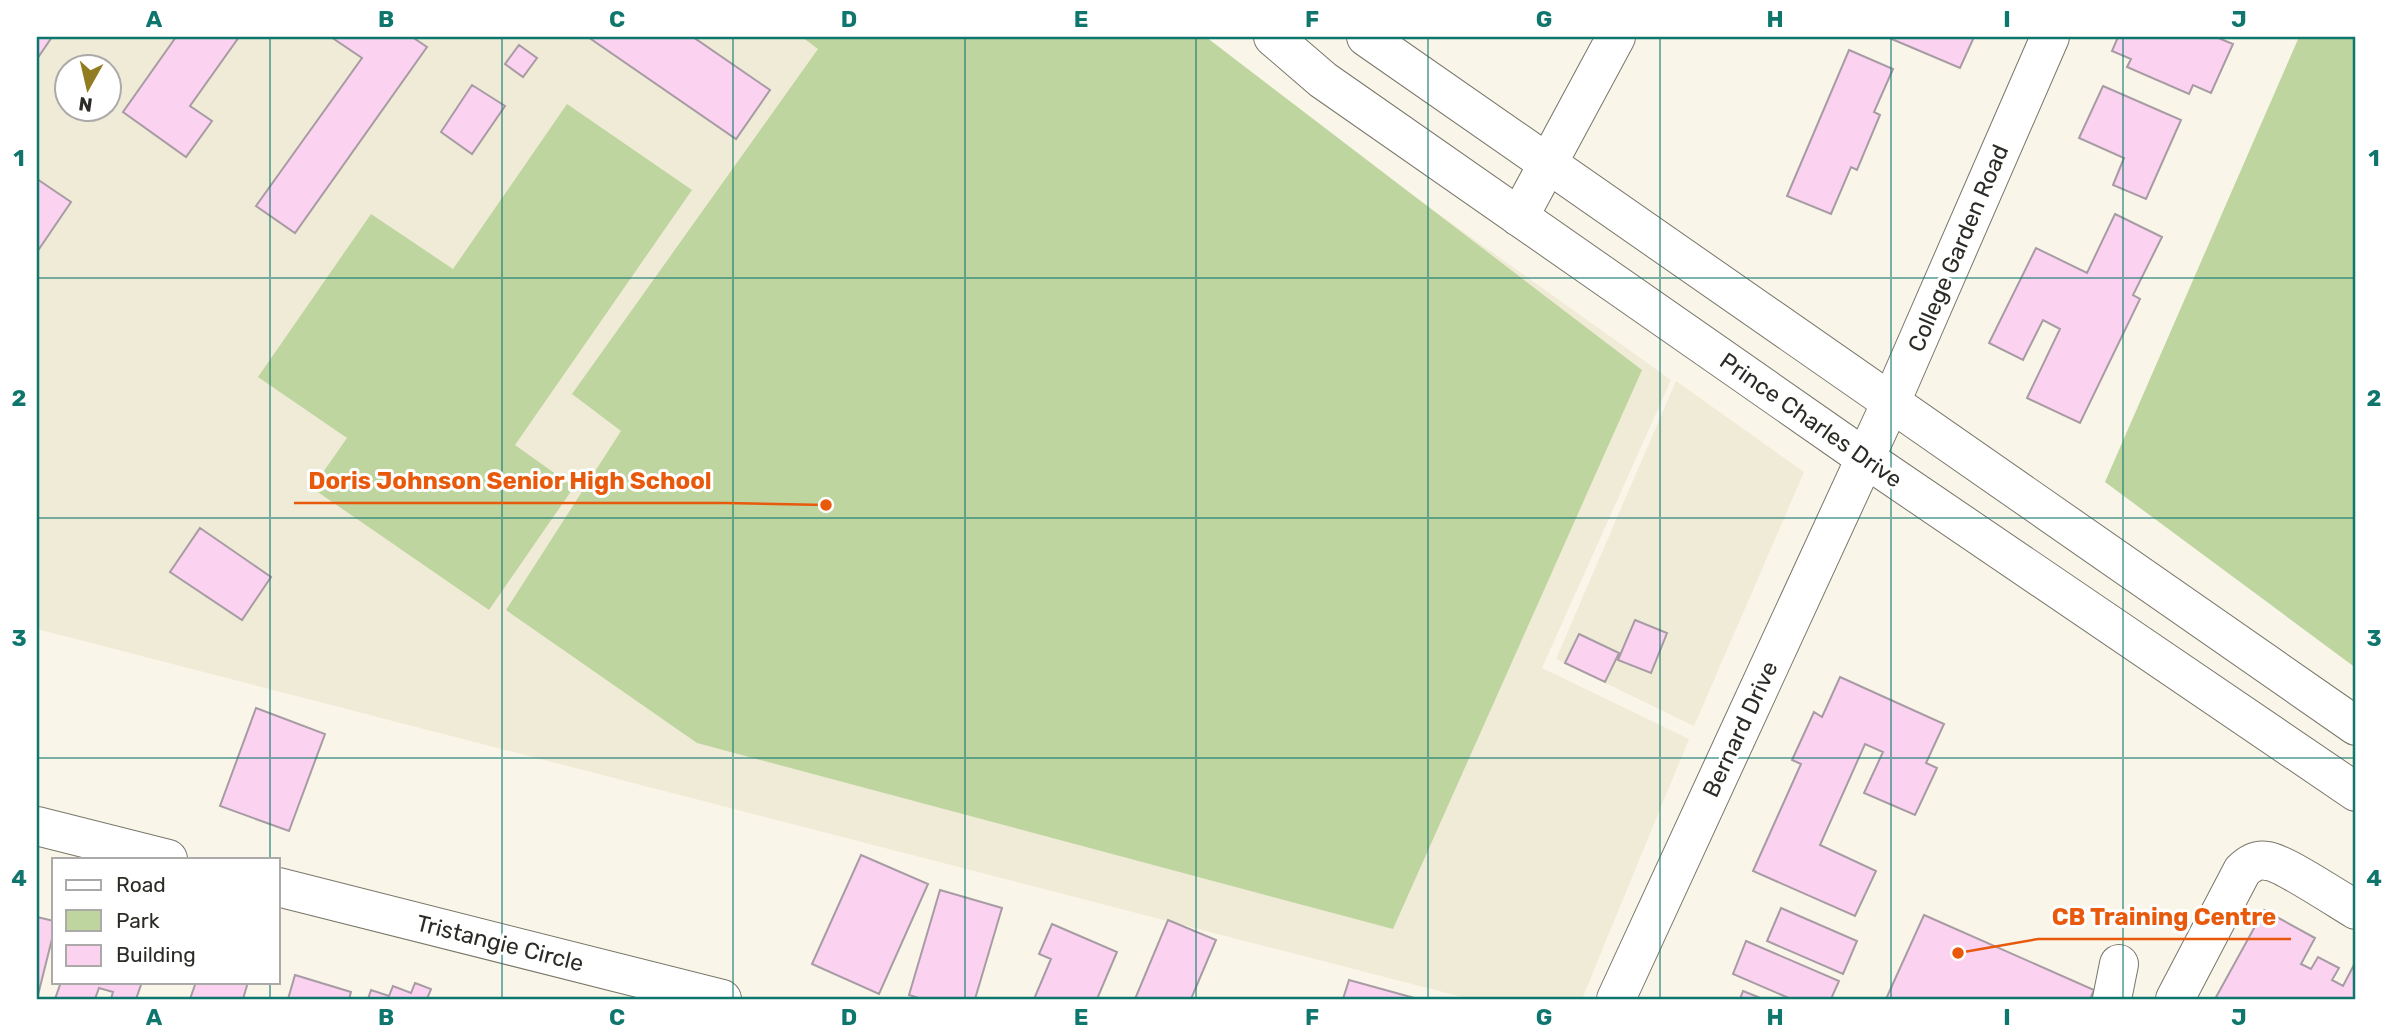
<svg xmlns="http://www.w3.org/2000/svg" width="2393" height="1036" viewBox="0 0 2393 1036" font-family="Rubik,sans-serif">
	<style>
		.built { fill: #f0ebd6; fill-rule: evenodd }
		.green { fill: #bed5a0 }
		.building { fill: #fbd3f0; stroke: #a79ba4; stroke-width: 2 }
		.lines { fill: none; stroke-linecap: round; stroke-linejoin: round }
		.minor-casing { stroke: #79766a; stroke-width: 40 }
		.highway-casing { stroke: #79766a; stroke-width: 40 }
		.minor { stroke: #fff; stroke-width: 38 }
		.highway { stroke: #fff; stroke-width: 38 }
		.grid { fill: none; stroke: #0f766e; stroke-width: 2; stroke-opacity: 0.55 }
		.labels { text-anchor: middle; stroke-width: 6; stroke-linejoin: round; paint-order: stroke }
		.street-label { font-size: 23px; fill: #2c2b26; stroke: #fff }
		.leader { fill: none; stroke: #e8590c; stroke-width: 2.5 }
		.callout-dot { fill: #e8590c; stroke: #fff; stroke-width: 2.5 }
		.callout-label { font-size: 24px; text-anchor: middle; font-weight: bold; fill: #e8590c; stroke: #fff; stroke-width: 6; stroke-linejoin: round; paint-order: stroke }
		.neatline { fill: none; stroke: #0f766e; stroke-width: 2.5 }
		.grid-label { font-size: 23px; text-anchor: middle; font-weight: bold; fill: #0f766e }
	</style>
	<rect width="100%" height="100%" fill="#f9f5e8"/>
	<path class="built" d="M 37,37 L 1191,37 L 1671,380 L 1542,668 L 1689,739 L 1582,999 L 1470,999 L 37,629 ZM 66,66 L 108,66 L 108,108 L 66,108 Z
		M 1676,381 L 1804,472 L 1694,726 L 1556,659 Z"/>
	<path class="green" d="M 802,37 L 1206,37 L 1642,370 L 1393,929 L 697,743 L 506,610 L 621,431 L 572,394 L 818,49 Z
		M 2299,37 L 2356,37 L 2356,668 L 2105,482 Z
		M 567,104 L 692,190 L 515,445 L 574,487 L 489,610 L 312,488 L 347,438 L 258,377 L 371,214 L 453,269 Z"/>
	<path class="building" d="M 37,37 L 52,37 L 37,59 Z
		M 176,37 L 239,37 L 190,106 L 212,121 L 186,157 L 123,112 Z
		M 331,37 L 412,37 L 427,47 L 295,233 L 256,206 L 362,58 Z
		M 588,37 L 698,37 L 696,39 L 770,90 L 736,139 Z
		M 1887,37 L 1974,37 L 1960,68 Z
		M 2118,37 L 2216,37 L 2233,44 L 2211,93 L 2193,85 L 2189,94 L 2127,67 L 2131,59 L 2112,51 Z
		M 519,45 L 537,58 L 523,77 L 505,64 Z
		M 1849,50 L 1893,69 L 1874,112 L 1880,115 L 1857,170 L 1851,167 L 1831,214 L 1787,196 Z
		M 472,85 L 505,106 L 472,154 L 441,132 Z
		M 2103,86 L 2181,120 L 2146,199 L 2113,185 L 2124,158 L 2079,138 Z
		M 37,179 L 71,202 L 37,252 Z
		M 2115,214 L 2162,237 L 2133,295 L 2140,299 L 2080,423 L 2027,398 L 2060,329 L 2043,320 L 2023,360 L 1989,343 L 2036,248 L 2087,273 Z
		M 200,528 L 271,577 L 242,620 L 170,572 Z
		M 1635,620 L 1667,633 L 1651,673 L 1618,660 Z
		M 1579,634 L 1619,653 L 1605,682 L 1565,663 Z
		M 1840,677 L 1944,724 L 1926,763 L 1937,768 L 1915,815 L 1864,793 L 1883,752 L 1865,744 L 1820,845 L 1876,871 L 1855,916 L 1753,871 L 1801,764 L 1792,760 L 1814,712 L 1822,717 Z
		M 256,708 L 325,734 L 289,831 L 220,806 Z
		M 861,855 L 928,884 L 879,994 L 812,964 Z
		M 940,890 L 1002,908 L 975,999 L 922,999 L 909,995 Z
		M 1781,908 L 1857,941 L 1843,974 L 1767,941 Z
		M 2264,910 L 2315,938 L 2301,964 L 2311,969 L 2318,957 L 2339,968 L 2332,980 L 2343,986 L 2356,961 L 2356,999 L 2215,999 Z
		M 1924,915 L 2094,990 L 2090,999 L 1886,999 Z
		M 37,917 L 54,921 L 54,931 L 37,999 Z
		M 1168,920 L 1216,940 L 1191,999 L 1135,999 Z
		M 1052,924 L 1117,952 L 1097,999 L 1034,999 L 1051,959 L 1039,954 Z
		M 1746,941 L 1839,981 L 1831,999 L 1791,999 L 1733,974 Z
		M 295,975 L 351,992 L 349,999 L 288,999 Z
		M 1349,980 L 1418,999 L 1343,999 Z
		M 61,982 L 142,982 L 136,999 L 111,999 L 113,992 L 99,988 L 95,999 L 55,999 Z
		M 196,982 L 248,982 L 243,999 L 190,999 Z
		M 415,983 L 431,989 L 427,999 L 429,999 L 368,999 L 371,990 L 389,996 L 393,986 L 411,993 Z
		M 1743,991 L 1763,999 L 1740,999 Z"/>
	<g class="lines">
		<defs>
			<path id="minor" d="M 1519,217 L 1616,37
				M 37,826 L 168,859
				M 278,887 L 722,999
				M 1616,999 L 1891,402 L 2050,37
				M 2112,999 L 2119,964
				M 2175,999 L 2242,871 C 2249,864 2257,859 2267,861 C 2282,862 2339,900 2356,910"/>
			<path id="highway" d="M 1273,37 L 1323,80 L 1865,458 L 2356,792
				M 1366,37 L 2356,726"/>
		</defs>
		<use href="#minor" class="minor-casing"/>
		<use href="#highway" class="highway-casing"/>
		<use href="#minor" class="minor"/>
		<use href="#highway" class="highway"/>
	</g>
	<path class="grid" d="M 270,37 L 270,859M 502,37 L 502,999M 733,37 L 733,999M 965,37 L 965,999M 1196,37 L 1196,999M 1428,37 L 1428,999M 1660,37 L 1660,999M 1891,37 L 1891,999M 2123,37 L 2123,999M 37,278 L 2356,278M 37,518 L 2356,518M 37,758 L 2356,758M 270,982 L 270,999"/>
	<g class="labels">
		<g class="street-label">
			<text transform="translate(1958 248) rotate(-67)" y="8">College Garden Road</text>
			<text transform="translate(1811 420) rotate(35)" y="8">Prince Charles Drive</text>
			<text transform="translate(1740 729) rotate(-65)" y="8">Bernard Drive</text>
			<text transform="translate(500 943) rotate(14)" y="8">Tristangie Circle</text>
		</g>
	</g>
	<path class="leader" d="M826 505L726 503H294M1958 953L2038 939H2291"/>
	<g class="callout-dot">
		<circle cx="826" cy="505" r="7"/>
		<circle cx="1958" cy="953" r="7"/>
	</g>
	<g class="callout-label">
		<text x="510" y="489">Doris Johnson Senior High School</text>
		<text x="2164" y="925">CB Training Centre</text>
	</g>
	<rect width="2393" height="1036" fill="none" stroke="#ffffff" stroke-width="77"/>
	<rect x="52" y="858" width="228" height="126" fill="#ffffff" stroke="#abaaa8" stroke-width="2"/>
	<rect x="66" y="880" width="35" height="10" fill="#ffffff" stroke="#abaaa8" stroke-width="2"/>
	<text x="116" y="892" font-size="21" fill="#2c2b26">Road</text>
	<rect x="66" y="910" width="35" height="21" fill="#bed5a0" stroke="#abaaa8" stroke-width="2"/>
	<text x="116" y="928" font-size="21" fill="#2c2b26">Park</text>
	<rect x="66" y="945" width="35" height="21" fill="#fbd3f0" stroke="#abaaa8" stroke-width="2"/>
	<text x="116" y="962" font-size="21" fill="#2c2b26">Building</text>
	<g transform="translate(88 88) rotate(188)"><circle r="33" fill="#ffffff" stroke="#abaaa8" stroke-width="2"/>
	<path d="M0-5L12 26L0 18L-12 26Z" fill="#927c22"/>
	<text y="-10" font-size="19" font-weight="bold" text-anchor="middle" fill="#2c2b26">N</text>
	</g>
	<rect x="38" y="38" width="2316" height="960" class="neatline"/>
	<g class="grid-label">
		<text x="154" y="27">A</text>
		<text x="386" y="27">B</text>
		<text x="617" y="27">C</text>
		<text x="849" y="27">D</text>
		<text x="1081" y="27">E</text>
		<text x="1312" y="27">F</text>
		<text x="1544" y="27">G</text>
		<text x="1775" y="27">H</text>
		<text x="2007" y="27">I</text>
		<text x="2239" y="27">J</text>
		<text x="19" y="166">1</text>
		<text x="2374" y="166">1</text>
		<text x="19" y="406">2</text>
		<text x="2374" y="406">2</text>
		<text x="19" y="646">3</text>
		<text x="2374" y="646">3</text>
		<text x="19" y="886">4</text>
		<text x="2374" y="886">4</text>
		<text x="154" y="1025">A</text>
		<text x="386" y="1025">B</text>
		<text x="617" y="1025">C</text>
		<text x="849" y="1025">D</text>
		<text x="1081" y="1025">E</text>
		<text x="1312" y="1025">F</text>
		<text x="1544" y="1025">G</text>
		<text x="1775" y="1025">H</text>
		<text x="2007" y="1025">I</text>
		<text x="2239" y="1025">J</text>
	</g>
</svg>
